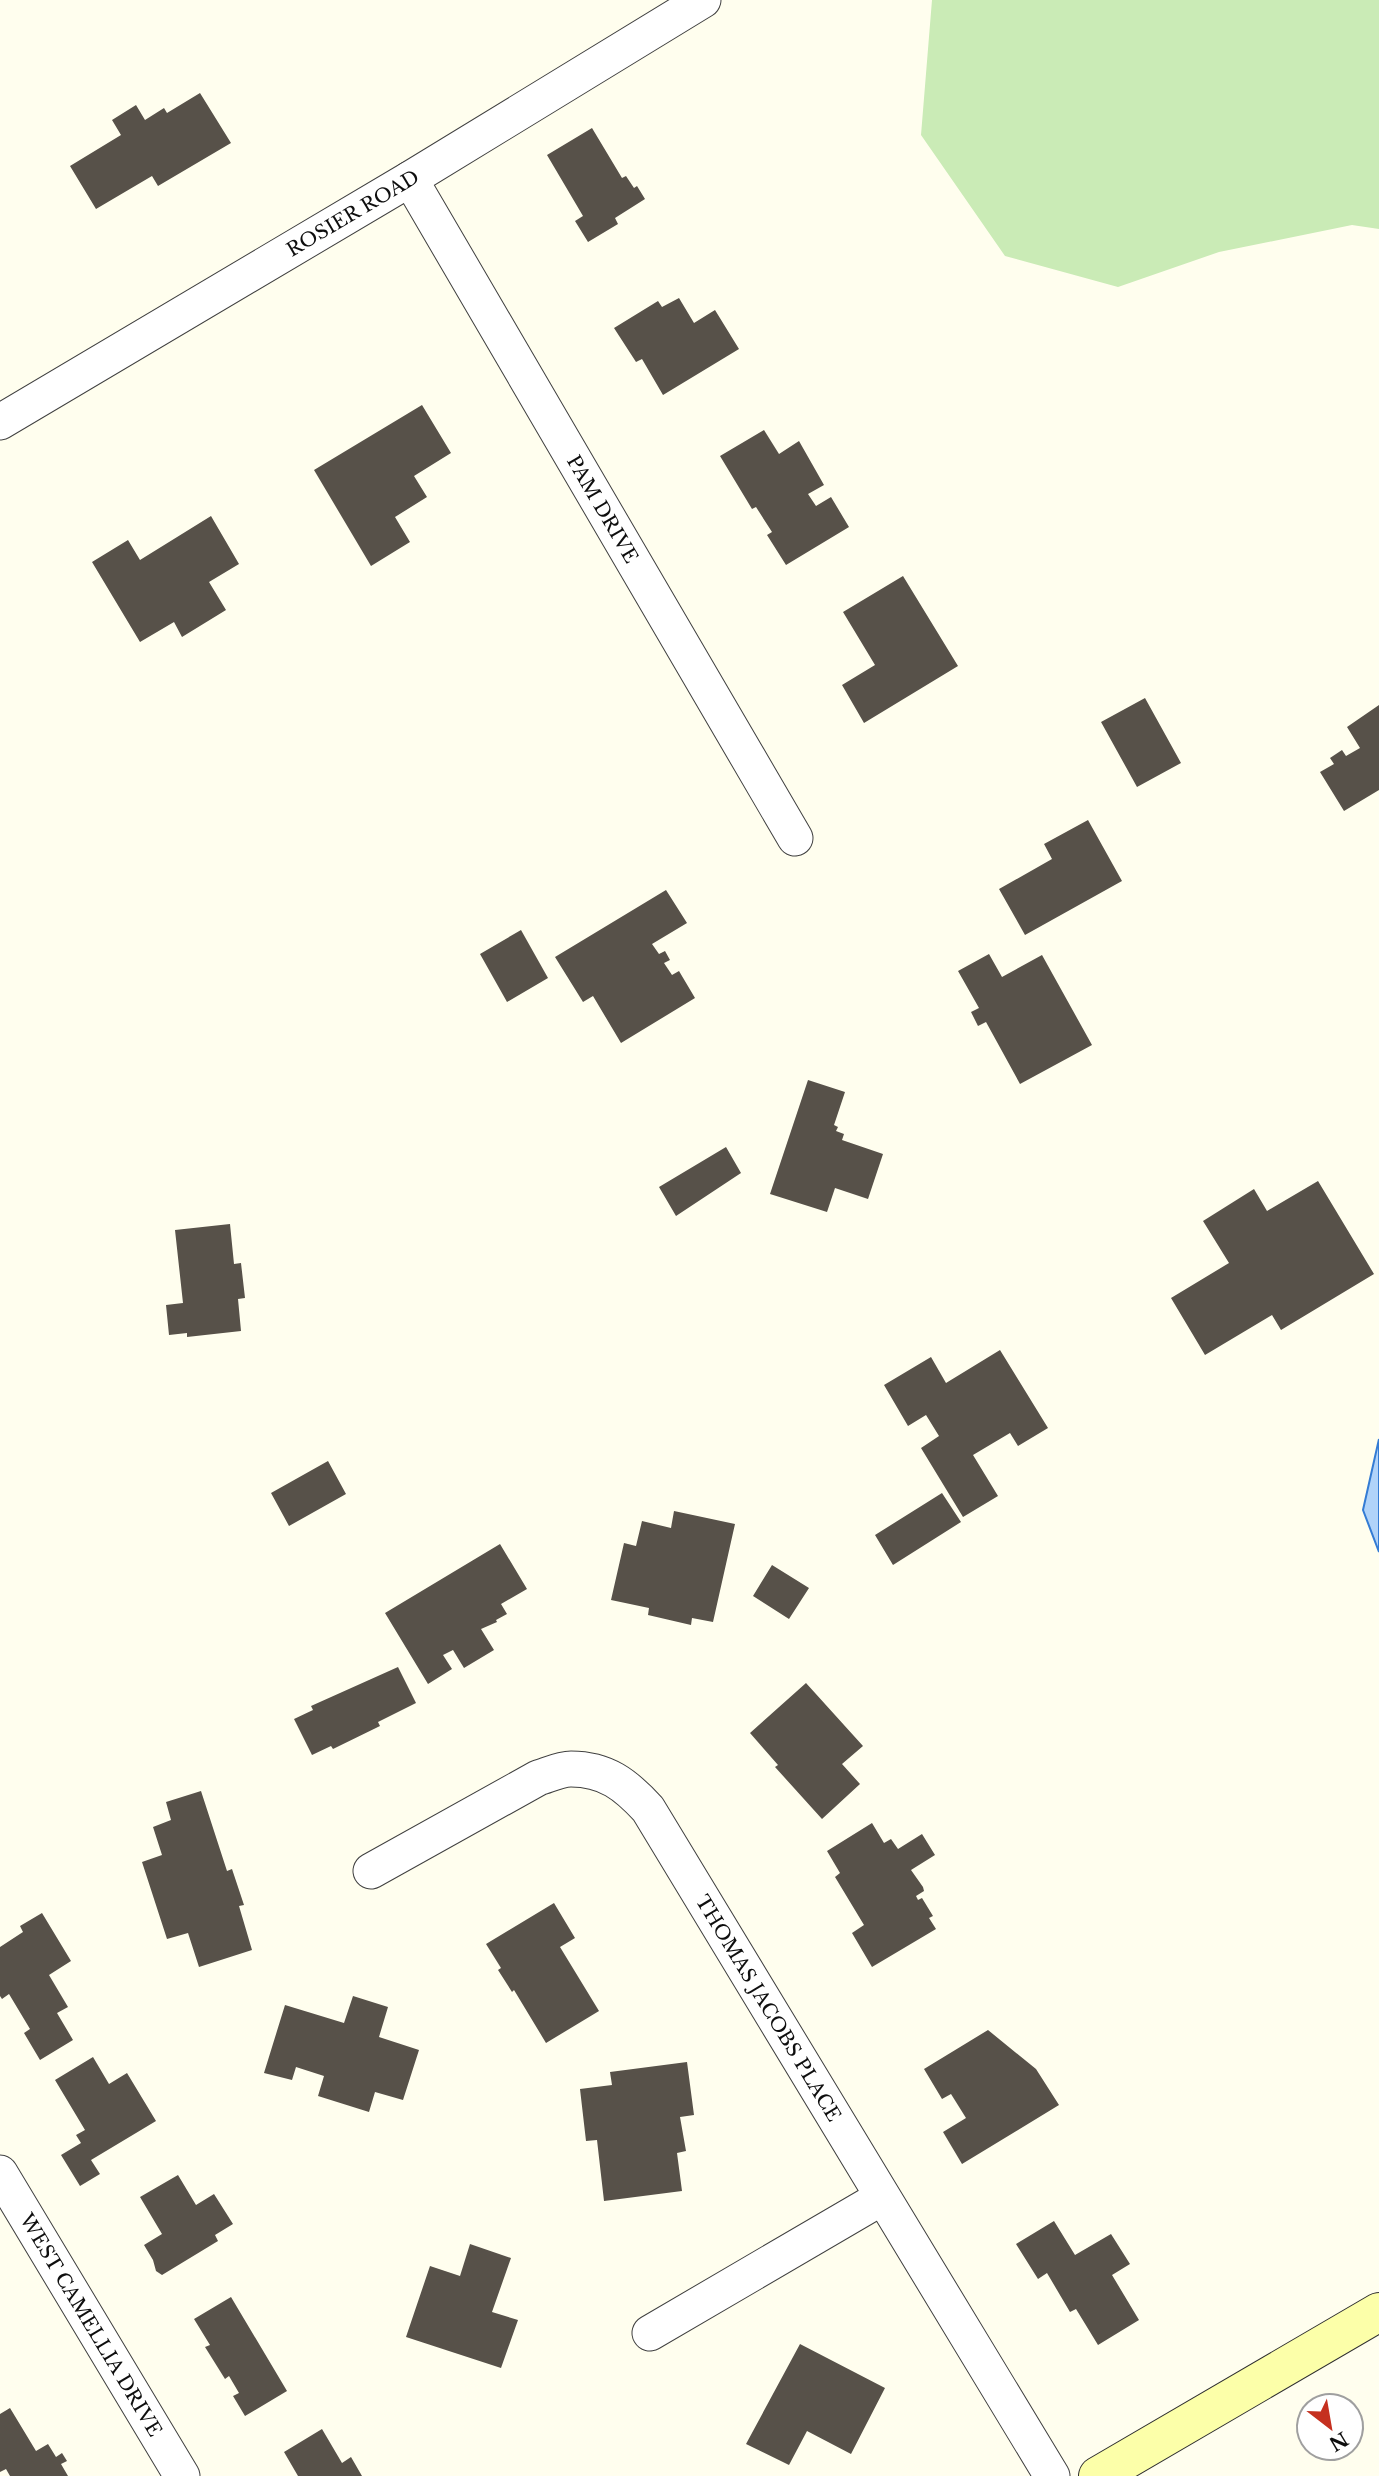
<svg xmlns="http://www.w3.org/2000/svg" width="1379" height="2476" viewBox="0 0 1379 2476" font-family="'Libre Baskerville',serif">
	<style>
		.green { fill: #caebb6 }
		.water { fill: #b0d3f9; stroke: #347cd4; stroke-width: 2 }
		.building { fill: #575149 }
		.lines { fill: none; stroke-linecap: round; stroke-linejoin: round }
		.street-casing { stroke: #414141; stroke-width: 37 }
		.secondary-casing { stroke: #303030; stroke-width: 40 }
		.street { stroke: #fff; stroke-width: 35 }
		.secondary { stroke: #fcffa9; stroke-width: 38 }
		.labels { text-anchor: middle; stroke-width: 7; stroke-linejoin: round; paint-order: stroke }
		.street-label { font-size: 19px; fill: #0e0e0e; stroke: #fff }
	</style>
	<rect width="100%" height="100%" fill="#fffeee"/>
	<path class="green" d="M 932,0 L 1379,0 L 1379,229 L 1352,225 L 1219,252 L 1118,287 L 1005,256 L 921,135 Z"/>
	<path class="water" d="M 1379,1439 L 1379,1552 L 1363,1510 Z"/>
	<path class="building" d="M 200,93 L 231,143 L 158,186 L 152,176 L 96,209 L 70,166 L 121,135 L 112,120 L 136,105 L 145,120 L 164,108 L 167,113 Z
		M 592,128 L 622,178 L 626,176 L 634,188 L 637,186 L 645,199 L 615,218 L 618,224 L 588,242 L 575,221 L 583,216 L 547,155 Z
		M 679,298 L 694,323 L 715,310 L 739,349 L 663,395 L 642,359 L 636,362 L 614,328 L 658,301 L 662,307 Z
		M 422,405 L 451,453 L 414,476 L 427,497 L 395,517 L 410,542 L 371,566 L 314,470 Z
		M 764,430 L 779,454 L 799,441 L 824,485 L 808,494 L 816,506 L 831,497 L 849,527 L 786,565 L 767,535 L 772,532 L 756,507 L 752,509 L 720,456 Z
		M 211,516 L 239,564 L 209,582 L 226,610 L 182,637 L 174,622 L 140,642 L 92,562 L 128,540 L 140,560 Z
		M 903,576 L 958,666 L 864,723 L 842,685 L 875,665 L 843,612 Z
		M 1145,698 L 1181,763 L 1137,787 L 1101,722 Z
		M 1379,705 L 1379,790 L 1344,811 L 1320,772 L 1334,764 L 1330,758 L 1342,750 L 1346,756 L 1360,748 L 1347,727 Z
		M 1088,820 L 1122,881 L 1025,935 L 999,889 L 1052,859 L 1044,844 Z
		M 666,890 L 687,923 L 652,944 L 659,954 L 665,951 L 670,960 L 664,963 L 672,975 L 679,971 L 695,998 L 621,1043 L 593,996 L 583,1002 L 555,957 Z
		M 521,930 L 548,978 L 507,1002 L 480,954 Z
		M 989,954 L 1002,977 L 1042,955 L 1092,1045 L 1020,1084 L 986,1022 L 978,1026 L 971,1012 L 979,1008 L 958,971 Z
		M 808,1080 L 845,1092 L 834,1125 L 838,1127 L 836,1131 L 844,1134 L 842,1140 L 883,1154 L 868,1199 L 835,1188 L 827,1212 L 770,1194 Z
		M 726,1147 L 741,1173 L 676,1216 L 659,1187 Z
		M 1318,1181 L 1374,1274 L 1281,1330 L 1272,1315 L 1205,1355 L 1171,1298 L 1229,1263 L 1203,1221 L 1254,1189 L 1267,1211 Z
		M 230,1224 L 234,1264 L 241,1263 L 245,1298 L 238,1299 L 241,1331 L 187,1337 L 187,1333 L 169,1335 L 166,1305 L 183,1303 L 175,1230 Z
		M 1000,1350 L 1048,1428 L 1018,1446 L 1010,1433 L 973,1455 L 998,1496 L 963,1517 L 921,1448 L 939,1436 L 926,1415 L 908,1426 L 884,1385 L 931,1357 L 946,1383 Z
		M 328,1461 L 346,1494 L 289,1526 L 271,1493 Z
		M 942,1493 L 961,1522 L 893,1565 L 875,1535 Z
		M 674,1511 L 735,1524 L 713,1622 L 692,1618 L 691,1625 L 648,1615 L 649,1608 L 611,1600 L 624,1543 L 636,1546 L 642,1521 L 671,1528 Z
		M 500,1544 L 527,1589 L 501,1604 L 507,1614 L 496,1620 L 497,1622 L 481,1629 L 494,1650 L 464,1668 L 453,1650 L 443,1655 L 452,1669 L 428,1684 L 385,1613 Z
		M 772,1565 L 809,1588 L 789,1619 L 753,1596 Z
		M 398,1667 L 416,1703 L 378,1722 L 380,1726 L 333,1749 L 331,1746 L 312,1755 L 294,1719 L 313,1710 L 311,1706 Z
		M 806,1683 L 863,1746 L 842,1764 L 860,1784 L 822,1819 L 775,1767 L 778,1765 L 750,1733 Z
		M 201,1791 L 227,1871 L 232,1869 L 244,1905 L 239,1906 L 252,1950 L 199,1967 L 188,1933 L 167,1939 L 142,1862 L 162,1855 L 153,1827 L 171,1820 L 166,1802 Z
		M 872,1823 L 884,1843 L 891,1839 L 898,1849 L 922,1834 L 935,1855 L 911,1870 L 923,1887 L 924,1891 L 916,1896 L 918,1900 L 922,1898 L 933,1916 L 929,1918 L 936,1929 L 872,1967 L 852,1933 L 864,1925 L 835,1877 L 840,1873 L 827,1851 Z
		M 554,1903 L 575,1938 L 560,1947 L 599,2011 L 546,2043 L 514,1990 L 512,1992 L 498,1970 L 501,1968 L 486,1944 Z
		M 42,1913 L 71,1961 L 49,1975 L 68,2007 L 57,2013 L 73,2040 L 40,2060 L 24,2033 L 30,2029 L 9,1994 L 2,1999 L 0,1996 L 0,1947 L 23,1932 L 20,1926 Z
		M 353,1996 L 388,2007 L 379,2037 L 419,2050 L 403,2100 L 375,2092 L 369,2112 L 318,2096 L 324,2076 L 296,2067 L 292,2080 L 264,2073 L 285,2005 L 344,2023 Z
		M 988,2030 L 1036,2069 L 1059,2105 L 962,2164 L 943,2132 L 966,2118 L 951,2094 L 942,2099 L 924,2069 Z
		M 93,2057 L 109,2084 L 127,2073 L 156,2121 L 91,2160 L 100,2174 L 80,2186 L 61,2155 L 81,2143 L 76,2135 L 85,2130 L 55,2080 Z
		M 687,2062 L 694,2115 L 680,2117 L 686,2151 L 677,2153 L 682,2191 L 604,2201 L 597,2140 L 586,2141 L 580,2089 L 612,2085 L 610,2072 Z
		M 178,2175 L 196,2205 L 214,2194 L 233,2224 L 215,2235 L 218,2241 L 162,2275 L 156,2271 L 153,2260 L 144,2245 L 162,2234 L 140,2197 Z
		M 1054,2221 L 1075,2255 L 1111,2234 L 1130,2264 L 1112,2275 L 1139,2320 L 1098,2345 L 1076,2309 L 1070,2312 L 1047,2273 L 1038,2279 L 1016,2244 Z
		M 470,2244 L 511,2258 L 492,2312 L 518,2320 L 501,2368 L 406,2337 L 430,2266 L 460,2276 Z
		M 231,2297 L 287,2391 L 245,2416 L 233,2396 L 239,2393 L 229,2376 L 225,2379 L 205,2347 L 210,2345 L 194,2319 Z
		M 800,2344 L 885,2388 L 851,2454 L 807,2431 L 789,2465 L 746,2444 Z
		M 10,2408 L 36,2451 L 48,2444 L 56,2457 L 62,2453 L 67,2461 L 61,2464 L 68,2476 L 10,2476 L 6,2469 L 0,2472 L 0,2414 Z
		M 322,2429 L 342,2463 L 351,2457 L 362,2476 L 298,2476 L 284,2452 Z"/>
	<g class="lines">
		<defs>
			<g id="street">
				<path id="s1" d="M 410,179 L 795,838"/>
				<path id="s2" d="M 0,422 L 410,179 L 703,0"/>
				<path id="s3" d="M 371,1871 L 538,1778 C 548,1775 560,1769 571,1769 C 606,1769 626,1785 648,1809 L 1052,2476"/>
				<path id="s4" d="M 0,2173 L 182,2476"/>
				<path d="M 650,2333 L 881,2198"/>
			</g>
			<path id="secondary" d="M 1098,2476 L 1379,2312"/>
		</defs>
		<use href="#street" class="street-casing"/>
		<use href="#secondary" class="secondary-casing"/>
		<use href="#street" class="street"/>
		<use href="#secondary" class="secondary"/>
	</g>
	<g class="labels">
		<g class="street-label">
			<text dy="7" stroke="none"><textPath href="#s2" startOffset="410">ROSIER ROAD</textPath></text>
			<text dy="7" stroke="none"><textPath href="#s1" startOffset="382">PAM DRIVE</textPath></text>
			<text dy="7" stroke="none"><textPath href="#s3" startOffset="548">THOMAS JACOBS PLACE</textPath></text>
			<text dy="7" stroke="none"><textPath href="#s4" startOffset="177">WEST CAMELLIA DRIVE</textPath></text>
		</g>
	</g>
	<g transform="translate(1330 2427) rotate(149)"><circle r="33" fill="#ffffff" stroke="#9f9f9f" stroke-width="2"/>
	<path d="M0-5L12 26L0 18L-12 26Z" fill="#c5301f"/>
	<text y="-10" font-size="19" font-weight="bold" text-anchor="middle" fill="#0e0e0e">N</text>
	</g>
</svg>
